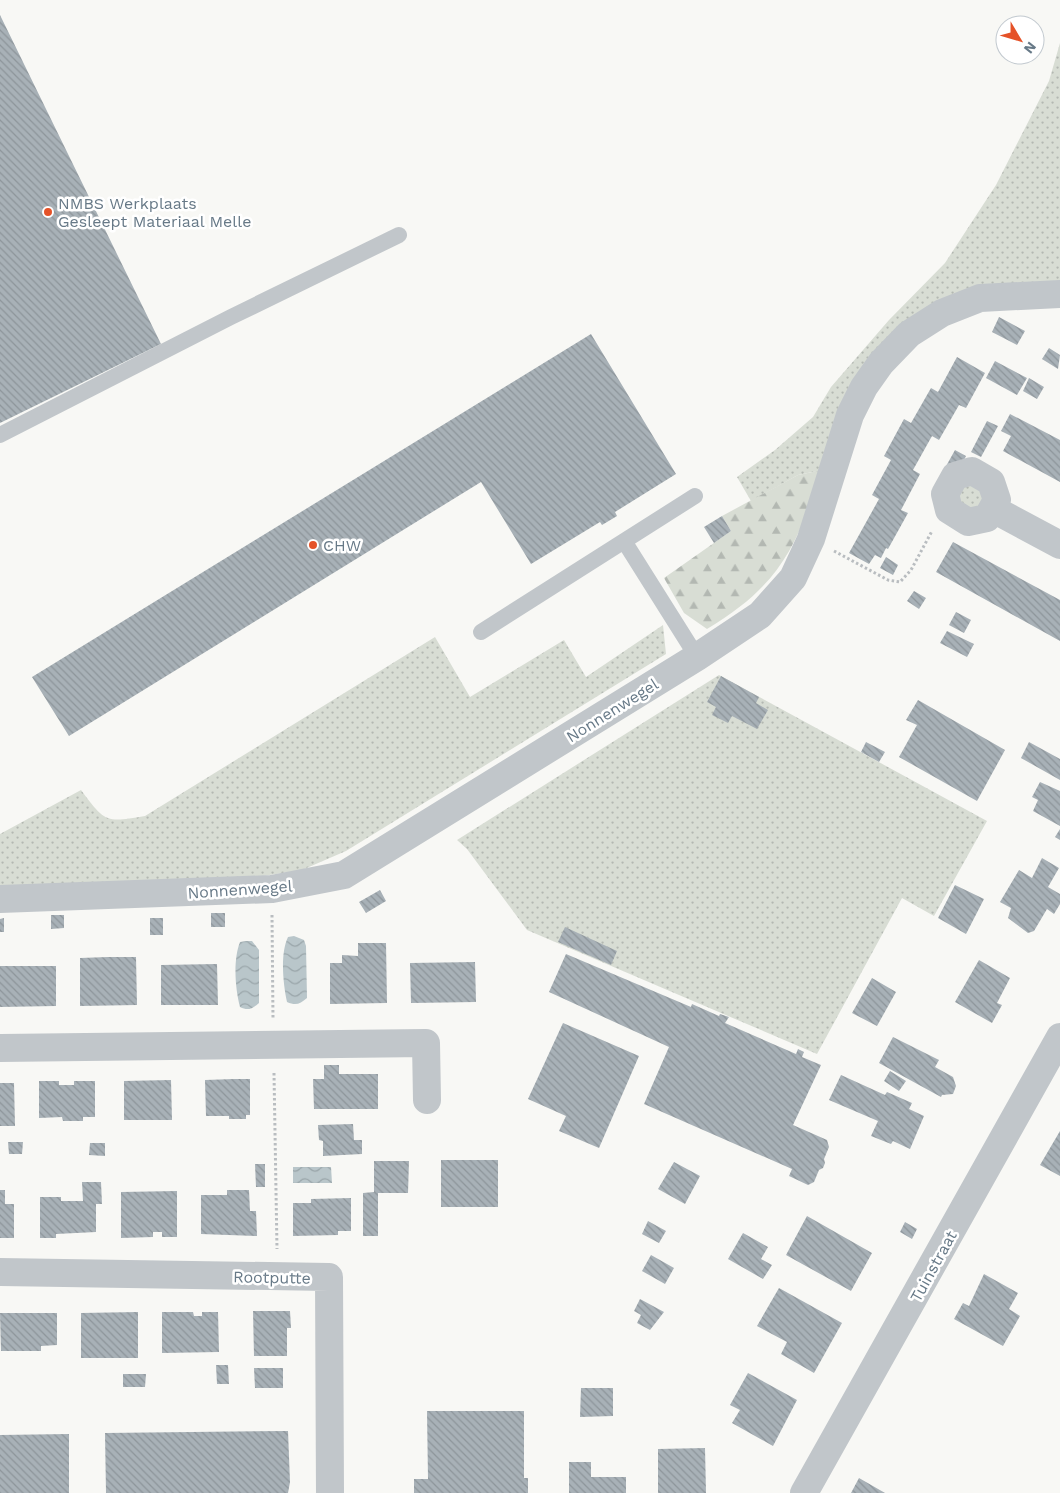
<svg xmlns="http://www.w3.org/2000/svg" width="1060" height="1493" viewBox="0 0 1060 1493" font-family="'Work Sans',sans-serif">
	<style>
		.grass { fill: url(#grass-dots) }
		.forest { fill: url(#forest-firs) }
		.water { fill: url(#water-waves) }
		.building { fill: url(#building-back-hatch) }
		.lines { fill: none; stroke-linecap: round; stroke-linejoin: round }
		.path { stroke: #b9bdc0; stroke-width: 3; stroke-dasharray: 2.5 2.5; stroke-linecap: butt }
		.lane { stroke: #c1c6ca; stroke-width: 16 }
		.street { stroke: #c1c6ca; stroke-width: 28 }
		.poi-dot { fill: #e55228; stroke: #fff; stroke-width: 2 }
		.labels { text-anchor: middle; stroke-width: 5; stroke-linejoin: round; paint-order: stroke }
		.poi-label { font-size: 16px; fill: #677987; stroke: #fff; text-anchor: start }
		.street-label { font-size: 16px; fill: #677987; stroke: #fff }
	</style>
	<defs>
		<pattern id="grass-dots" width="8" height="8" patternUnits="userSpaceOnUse" patternTransform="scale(1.25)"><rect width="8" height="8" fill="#d8ddd4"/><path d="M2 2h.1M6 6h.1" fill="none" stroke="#b3b8b2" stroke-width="1.8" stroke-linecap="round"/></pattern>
		<pattern id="forest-firs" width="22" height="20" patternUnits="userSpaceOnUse" patternTransform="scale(1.25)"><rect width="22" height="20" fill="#d8ddd4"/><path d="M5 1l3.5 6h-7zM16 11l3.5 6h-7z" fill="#b3b8b2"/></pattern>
		<pattern id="water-waves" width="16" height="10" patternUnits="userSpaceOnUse" patternTransform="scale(1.25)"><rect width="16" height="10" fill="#b9c6ca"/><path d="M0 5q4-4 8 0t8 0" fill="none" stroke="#9aa6aa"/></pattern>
		<pattern id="building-back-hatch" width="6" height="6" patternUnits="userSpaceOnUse" patternTransform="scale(1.25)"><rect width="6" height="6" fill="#a8b1b7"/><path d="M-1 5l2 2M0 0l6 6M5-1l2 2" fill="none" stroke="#8d959a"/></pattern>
	</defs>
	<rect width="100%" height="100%" fill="#f8f8f5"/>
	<path class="grass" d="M 1060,43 L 1060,283 L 917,314 L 822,470 L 798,475 L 751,501 L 737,477 L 775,450 L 813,417 L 831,387 L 889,320 L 945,263 L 996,185 L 1049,81 Z
		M 961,484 L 985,487 L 982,509 L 958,506 Z
		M 663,625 L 666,654 L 346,851 L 302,870 L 263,876 L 0,887 L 0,834 L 81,790 C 105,822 105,823 145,816 L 435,637 L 470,697 L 564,640 L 586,677 Z
		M 719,675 L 987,821 L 934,916 L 902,898 L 817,1054 L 527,930 L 467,849 L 457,840 Z"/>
	<path class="forest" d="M 822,470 C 796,548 780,585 707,629 L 684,613 L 664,578 L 731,531 L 722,516 L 798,475 Z"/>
	<path class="water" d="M 294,936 L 304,940 L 306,946 L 307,998 C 300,1004 296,1006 287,1002 C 283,983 280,954 288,937 Z
		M 246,941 L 252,941 L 259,950 L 259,1003 C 252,1009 248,1011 240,1007 C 235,988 233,960 240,942 Z
		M 293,1167 L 331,1167 L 332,1183 L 293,1183 Z"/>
	<path class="building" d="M 0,15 L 161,344 L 0,423 Z
		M 999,317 L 1025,331 L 1017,345 L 992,332 Z
		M 591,334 L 676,474 L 615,512 L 617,516 L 602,525 L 600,522 L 531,564 L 481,482 L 69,736 L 32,677 Z
		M 1049,348 L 1060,355 L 1058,369 L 1042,359 Z
		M 957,357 L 985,373 L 966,408 L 959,405 L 939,440 L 932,436 L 913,470 L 920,474 L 901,510 L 908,513 L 888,549 L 886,548 L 881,558 L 875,555 L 869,564 L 849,553 L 879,499 L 872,495 L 891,460 L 884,456 L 904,419 L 911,423 L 931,388 L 938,392 Z
		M 995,361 L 1027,378 L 1017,395 L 986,378 Z
		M 1029,378 L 1044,387 L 1037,399 L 1023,391 Z
		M 1010,414 L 1060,440 L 1060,482 L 1003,451 L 1011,436 L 1001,431 Z
		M 987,421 L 998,426 L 981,457 L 971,452 Z
		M 955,450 L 966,456 L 962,464 L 945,468 Z
		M 722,516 L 731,531 L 714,543 L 704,527 Z
		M 953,542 L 1060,600 L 1060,641 L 936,572 Z
		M 886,557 L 898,565 L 893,575 L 880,568 Z
		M 914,591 L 926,598 L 919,609 L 907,601 Z
		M 956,612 L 971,620 L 964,633 L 949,625 Z
		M 947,631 L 974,644 L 967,657 L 940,643 Z
		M 721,676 L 759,697 L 756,703 L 768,710 L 757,729 L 732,716 L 728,723 L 712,715 L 716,707 L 707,702 Z
		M 918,700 L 1005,750 L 977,801 L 899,757 L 917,725 L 906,720 Z
		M 866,742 L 885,752 L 879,762 L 861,752 Z
		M 1029,742 L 1060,759 L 1060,780 L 1021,758 Z
		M 1040,782 L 1060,791 L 1060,826 L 1033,811 L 1038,800 L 1032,797 Z
		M 1060,829 L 1060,840 L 1055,837 Z
		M 1042,858 L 1059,868 L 1048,887 L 1060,894 L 1060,904 L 1054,914 L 1047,909 L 1034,931 L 1028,933 L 1008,918 L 1011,908 L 1000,902 L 1019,870 L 1032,878 Z
		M 955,885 L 984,899 L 966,934 L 938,918 Z
		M 380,890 L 386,901 L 366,913 L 359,902 Z
		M 211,913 L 225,913 L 225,927 L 211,927 Z
		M 51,915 L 64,915 L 64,928 L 51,929 Z
		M 4,918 L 4,932 L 0,932 L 0,919 Z
		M 150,918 L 163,918 L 163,935 L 150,935 Z
		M 565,927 L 617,951 L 611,965 L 558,942 Z
		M 358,943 L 386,943 L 387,1003 L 330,1004 L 330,963 L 342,963 L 342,955 L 358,956 Z
		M 566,954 L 691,1007 L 692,1004 L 719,1016 L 720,1014 L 729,1017 L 725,1023 L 796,1054 L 798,1049 L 804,1052 L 802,1057 L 821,1065 L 793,1125 L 827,1140 L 829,1147 L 824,1159 L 825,1163 L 823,1168 L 819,1170 L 814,1182 L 808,1185 L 789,1176 L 792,1169 L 644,1104 L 669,1047 L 549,992 Z
		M 108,957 L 136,957 L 137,1005 L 80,1006 L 80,958 Z
		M 979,960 L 1010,978 L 997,1003 L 1002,1005 L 992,1023 L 955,1002 Z
		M 475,962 L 476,1002 L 411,1003 L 410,963 Z
		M 217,964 L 218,1005 L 161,1005 L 161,965 Z
		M 0,966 L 56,966 L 56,1006 L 0,1007 Z
		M 872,978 L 896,992 L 877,1026 L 852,1013 Z
		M 563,1023 L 639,1056 L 599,1148 L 559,1131 L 566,1116 L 528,1099 Z
		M 893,1037 L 939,1060 L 935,1067 L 953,1077 L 956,1086 L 953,1094 L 942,1095 L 941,1097 L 879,1063 Z
		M 324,1065 L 339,1065 L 339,1074 L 378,1074 L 378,1109 L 314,1109 L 313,1079 L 324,1079 Z
		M 890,1071 L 906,1081 L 899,1091 L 884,1081 Z
		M 841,1075 L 885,1095 L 887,1092 L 912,1103 L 909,1109 L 924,1116 L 910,1149 L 893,1141 L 891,1144 L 871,1136 L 878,1121 L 829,1100 Z
		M 234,1079 L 250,1079 L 250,1115 L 246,1115 L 246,1119 L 229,1119 L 229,1116 L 206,1116 L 205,1080 Z
		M 171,1080 L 172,1120 L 124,1120 L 124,1081 Z
		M 39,1081 L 59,1081 L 59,1085 L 74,1085 L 74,1081 L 95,1081 L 95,1117 L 83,1117 L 83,1121 L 63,1121 L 62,1117 L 39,1118 Z
		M 0,1083 L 14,1083 L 15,1126 L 0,1126 Z
		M 353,1124 L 354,1140 L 362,1140 L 362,1154 L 323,1156 L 323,1141 L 319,1140 L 318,1125 Z
		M 1060,1131 L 1060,1176 L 1040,1165 Z
		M 8,1142 L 23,1142 L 22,1154 L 9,1154 Z
		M 90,1143 L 105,1143 L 105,1156 L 89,1155 Z
		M 441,1160 L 498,1160 L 498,1207 L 441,1207 Z
		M 374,1161 L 409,1161 L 408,1193 L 378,1193 L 378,1236 L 363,1236 L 363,1193 L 374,1192 Z
		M 674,1162 L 700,1176 L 685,1204 L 658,1189 Z
		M 255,1164 L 265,1164 L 265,1187 L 256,1187 Z
		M 82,1182 L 101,1182 L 102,1204 L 96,1204 L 96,1232 L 56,1234 L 56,1238 L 40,1238 L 40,1197 L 61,1197 L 61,1201 L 83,1201 Z
		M 0,1190 L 5,1190 L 5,1204 L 14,1204 L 14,1238 L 0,1238 Z
		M 227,1190 L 249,1190 L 250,1211 L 256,1211 L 257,1236 L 201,1234 L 201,1195 L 227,1195 Z
		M 177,1191 L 177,1237 L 162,1237 L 162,1232 L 153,1232 L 153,1237 L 121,1238 L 121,1192 Z
		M 351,1198 L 351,1231 L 338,1231 L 338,1235 L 293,1236 L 293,1203 L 311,1203 L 311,1199 Z
		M 807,1216 L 872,1253 L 851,1291 L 786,1255 Z
		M 648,1221 L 666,1231 L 659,1243 L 642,1234 Z
		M 905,1222 L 917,1229 L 912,1239 L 900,1232 Z
		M 743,1233 L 768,1247 L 761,1259 L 772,1265 L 763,1279 L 728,1259 Z
		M 651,1255 L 674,1268 L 665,1284 L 642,1271 Z
		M 984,1274 L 1018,1293 L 1009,1309 L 1020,1316 L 1003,1346 L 954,1319 L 963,1303 L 969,1306 Z
		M 779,1288 L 842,1323 L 814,1373 L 781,1354 L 787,1342 L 757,1326 Z
		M 640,1299 L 664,1312 L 650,1330 L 637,1323 L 641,1315 L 634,1311 Z
		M 253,1311 L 290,1311 L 291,1328 L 287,1328 L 287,1356 L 254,1356 Z
		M 138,1312 L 138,1358 L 81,1358 L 81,1313 Z
		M 162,1312 L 193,1312 L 194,1316 L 202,1316 L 202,1312 L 218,1312 L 219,1352 L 162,1353 Z
		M 0,1313 L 57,1313 L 57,1345 L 41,1346 L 41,1351 L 1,1351 Z
		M 216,1365 L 228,1365 L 229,1384 L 217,1384 Z
		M 254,1368 L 283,1368 L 283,1388 L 255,1388 Z
		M 748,1373 L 797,1400 L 773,1446 L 732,1423 L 740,1410 L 730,1405 Z
		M 123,1374 L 146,1374 L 145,1387 L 123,1387 Z
		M 581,1388 L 613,1388 L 613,1416 L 580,1417 Z
		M 427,1411 L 524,1411 L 524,1478 L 528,1478 L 528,1493 L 414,1493 L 414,1479 L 428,1479 Z
		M 288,1431 L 290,1482 L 288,1493 L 106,1493 L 105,1433 Z
		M 69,1434 L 69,1493 L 0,1493 L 0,1435 Z
		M 705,1448 L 706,1493 L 658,1493 L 658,1449 Z
		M 569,1462 L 591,1462 L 591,1477 L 626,1477 L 626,1493 L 569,1493 Z
		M 859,1478 L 885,1493 L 851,1493 Z"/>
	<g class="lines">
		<path class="path" d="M 834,551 L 888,580 L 900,582 L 911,570 L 932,531
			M 272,915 L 273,1019
			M 274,1073 L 277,1249"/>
		<path class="lane" d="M 0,435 L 231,317 L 399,235
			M 624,541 L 697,657
			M 481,632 L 695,496"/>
		<path class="street" d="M 972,471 L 991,482 L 997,500 L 987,518 L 968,522 L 949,510 L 945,494 L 955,476 Z
			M 993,509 L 1060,545
			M 0,899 L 272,889 L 344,875 L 697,657 L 760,615 L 793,578 L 811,539 L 850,415 L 864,387 L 881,363 L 909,334 L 942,313 L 980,298 L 1060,294
			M 0,1048 L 426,1043 L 427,1100
			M 0,1272 L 329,1277 L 330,1493
			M 804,1493 L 1060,1037"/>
	</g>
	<g class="poi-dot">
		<circle cx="48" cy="212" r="5"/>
		<circle cx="313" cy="545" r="5"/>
	</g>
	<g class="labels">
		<g class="poi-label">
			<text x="58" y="209">NMBS Werkplaats<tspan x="58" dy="18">Gesleept Materiaal Melle</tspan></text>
			<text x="323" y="551">CHW</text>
		</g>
		<g class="street-label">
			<text transform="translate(612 710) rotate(-32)" y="6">Nonnenwegel</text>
			<text transform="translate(240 889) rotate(-4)" y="6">Nonnenwegel</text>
			<text transform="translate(933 1266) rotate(-61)" y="6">Tuinstraat</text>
			<text transform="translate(272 1277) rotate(1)" y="6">Rootputte</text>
		</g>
	</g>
	<g transform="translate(1020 40) rotate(128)"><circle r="24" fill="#ffffff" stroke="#c2c9cf"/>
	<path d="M0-4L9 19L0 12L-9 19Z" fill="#e55228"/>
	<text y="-8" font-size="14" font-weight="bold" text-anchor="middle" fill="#677987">N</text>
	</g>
</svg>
